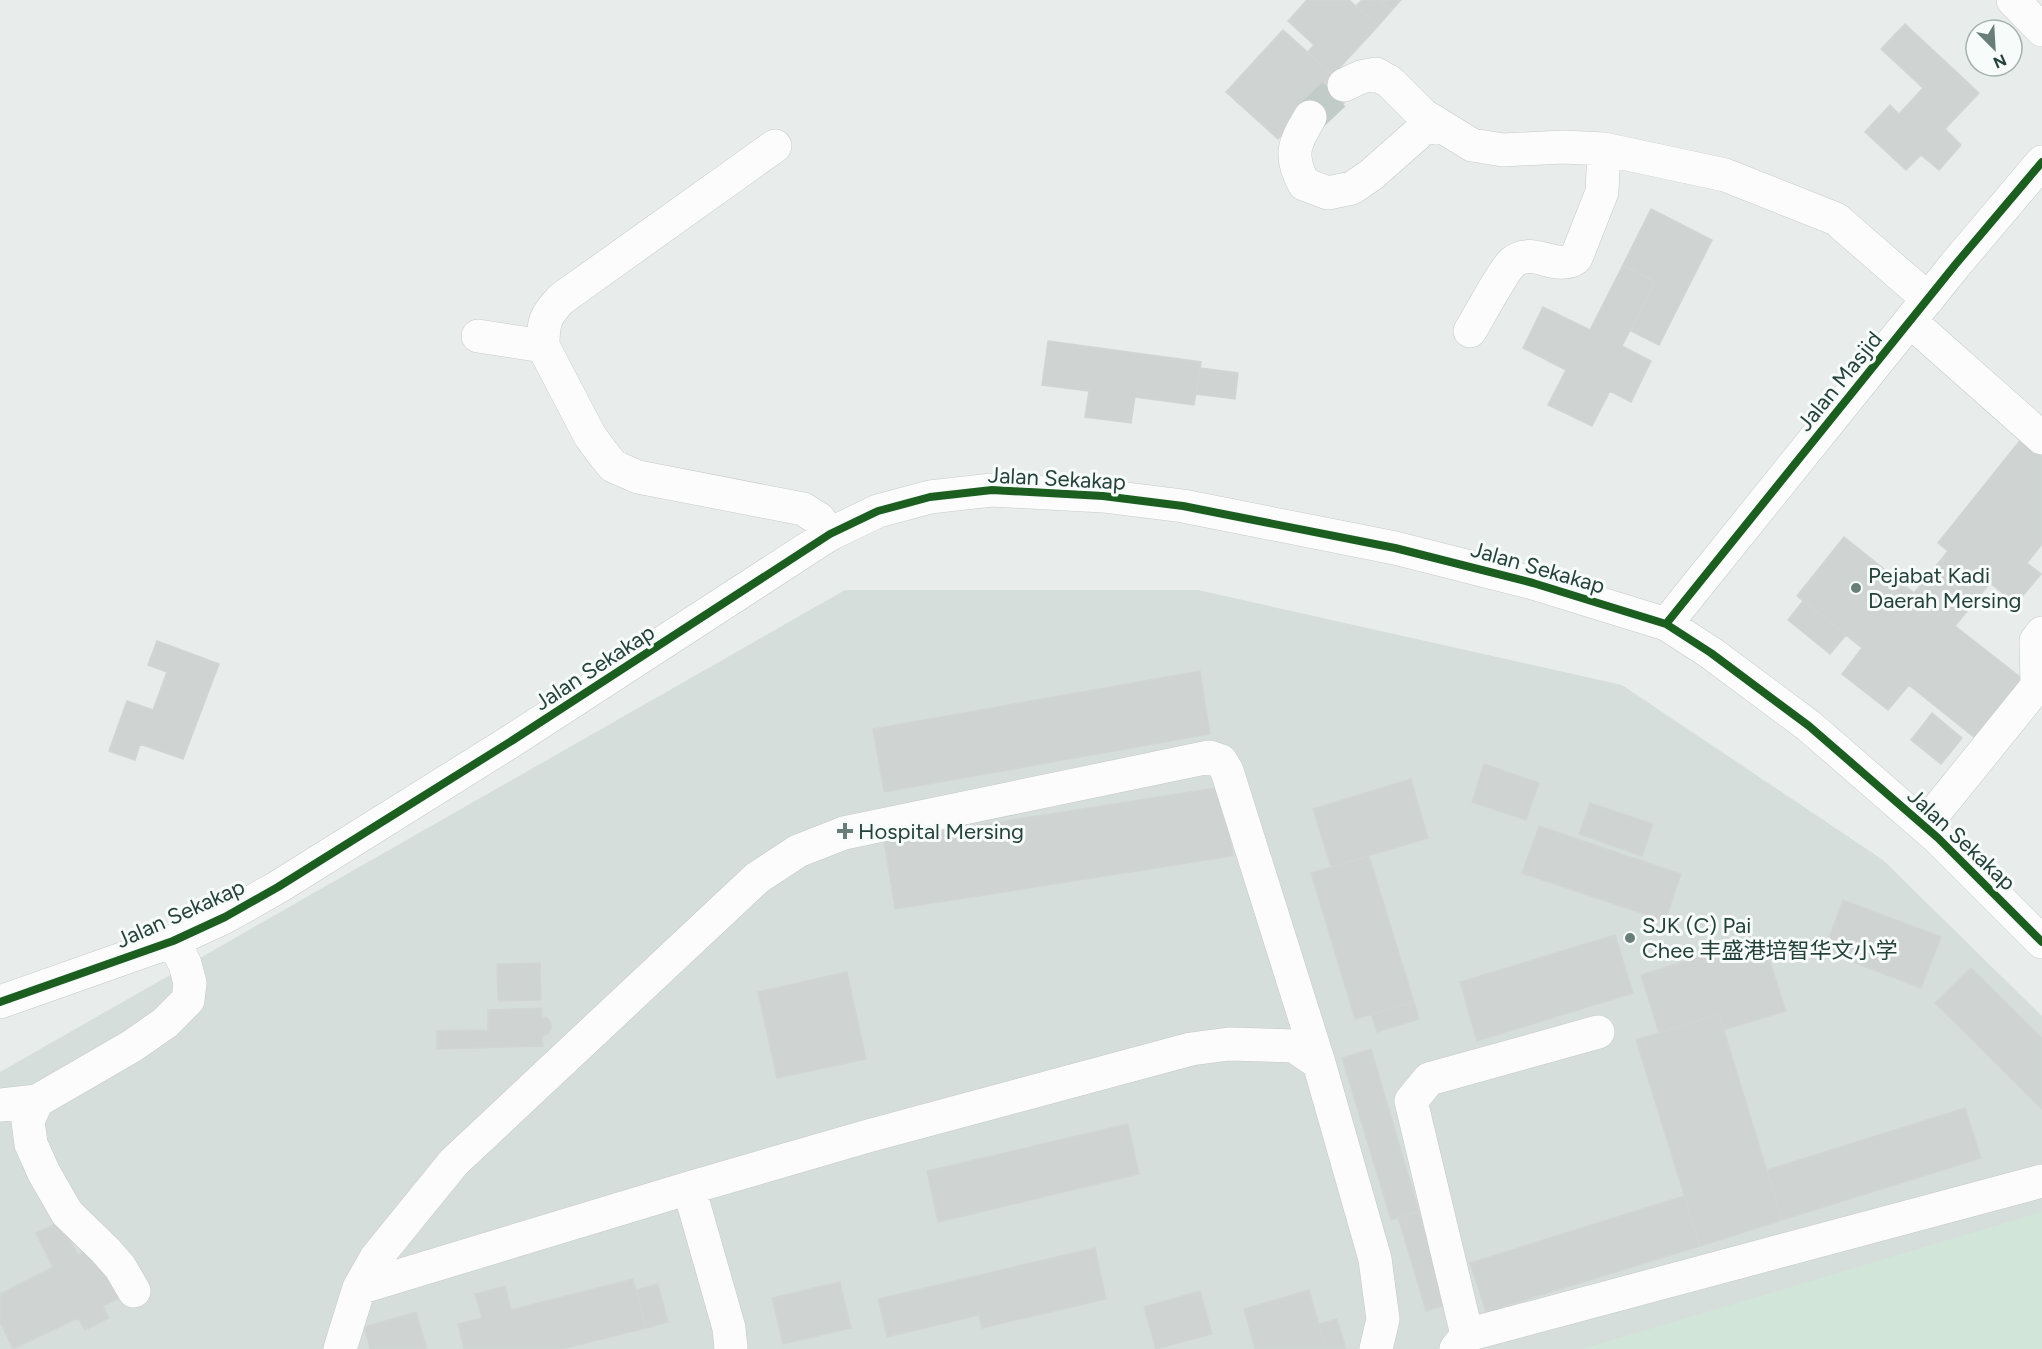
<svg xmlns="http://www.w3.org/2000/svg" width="2042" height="1349" viewBox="0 0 2042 1349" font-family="Figtree,'Noto Sans SC',sans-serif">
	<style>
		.built { fill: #d6dedb }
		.green { fill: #d1e6d8 }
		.building { fill: #cfd4d2; stroke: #d1d6d4; stroke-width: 1.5 }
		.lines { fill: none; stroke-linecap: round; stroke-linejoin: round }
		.minor-tunnel { stroke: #c1cbc8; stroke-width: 33; stroke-dasharray: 33 16; stroke-linecap: butt }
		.minor-casing { stroke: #c5cac8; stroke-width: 34 }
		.minor { stroke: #fcfcfc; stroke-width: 33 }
		.cycleway-casing { stroke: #f7fbf9; stroke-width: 11 }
		.cycleway { stroke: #1b5e20; stroke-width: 8 }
		.poi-dot { fill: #697e78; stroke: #f7fbf9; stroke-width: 2 }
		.labels { text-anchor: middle; stroke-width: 6; stroke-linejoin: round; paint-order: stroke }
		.street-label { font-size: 22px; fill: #24423a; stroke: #f7fbf9 }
		.poi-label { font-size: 22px; fill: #24423a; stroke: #f7fbf9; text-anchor: start }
	</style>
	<rect width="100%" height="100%" fill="#e8edeb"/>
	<path class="built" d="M 845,590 L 1198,590 L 1622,685 L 1883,860 L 2042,1016 L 2042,1349 L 0,1349 L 0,1072 Z"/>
	<path class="green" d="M 2042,1212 L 2042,1349 L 1586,1349 L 1586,1348 Z"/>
	<path class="building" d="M 1307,0 L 1349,0 L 1378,26 L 1333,75 L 1307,53 L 1314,45 L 1288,21 Z
		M 1362,0 L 1379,0 L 1391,11 L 1378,26 L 1356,6 Z
		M 1379,0 L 1401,0 L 1391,11 Z
		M 1905,24 L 1979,93 L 1945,129 L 1961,145 L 1939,170 L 1921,155 L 1906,170 L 1865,132 L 1890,105 L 1899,114 L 1923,88 L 1881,49 Z
		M 1283,30 L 1353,93 L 1322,127 L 1303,111 L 1278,139 L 1226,92 Z
		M 1651,209 L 1712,240 L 1659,345 L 1631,331 L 1655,282 L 1623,265 Z
		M 1623,265 L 1655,282 L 1622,346 L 1651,361 L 1631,402 L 1610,391 L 1592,426 L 1548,405 L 1566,370 L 1523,348 L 1543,307 L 1590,330 Z
		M 1048,341 L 1201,362 L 1194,405 L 1135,397 L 1131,423 L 1085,417 L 1089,391 L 1042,385 Z
		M 1200,368 L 1238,373 L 1235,399 L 1196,394 Z
		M 2022,438 L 2042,454 L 2042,544 L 2027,563 L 2041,574 L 2016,604 L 1990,583 L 1955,626 L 2028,683 L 1980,742 L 1909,685 L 1888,710 L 1842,674 L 1862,648 L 1797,596 L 1844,537 L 1914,593 L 1948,551 L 1938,543 Z
		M 1803,601 L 1846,635 L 1830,654 L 1788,620 Z
		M 157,641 L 219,664 L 183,759 L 140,744 L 135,760 L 109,751 L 127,701 L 153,710 L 167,672 L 148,665 Z
		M 1200,671 L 1210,734 L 884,792 L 873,729 Z
		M 1932,713 L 1962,738 L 1941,764 L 1911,740 Z
		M 1484,764 L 1539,783 L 1526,820 L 1472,802 Z
		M 1411,779 L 1428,838 L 1331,867 L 1313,809 Z
		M 1222,787 L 1233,856 L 895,909 L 884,840 Z
		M 1590,803 L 1653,824 L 1642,856 L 1579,834 Z
		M 1539,826 L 1681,874 L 1665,921 L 1522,873 Z
		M 1369,856 L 1414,1002 L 1355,1019 L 1311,873 Z
		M 1843,900 L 1941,937 L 1921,988 L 1824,951 Z
		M 1615,935 L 1633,993 L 1477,1041 L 1460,982 Z
		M 1762,937 L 1786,1011 L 1723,1030 L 1719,1014 L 1659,1033 L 1641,975 Z
		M 540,963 L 541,1000 L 498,1001 L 497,964 Z
		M 1971,968 L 2042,1038 L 2042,1109 L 1935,1003 Z
		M 847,972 L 866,1059 L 777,1078 L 758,992 Z
		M 1414,1002 L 1419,1019 L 1377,1032 L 1371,1014 Z
		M 542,1008 L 542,1017 L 547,1018 L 551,1023 L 551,1029 L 548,1034 L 542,1036 L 543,1046 L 437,1049 L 437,1031 L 488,1030 L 488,1010 Z
		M 1719,1014 L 1782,1220 L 1700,1246 L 1636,1040 Z
		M 1371,1049 L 1419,1211 L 1391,1220 L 1342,1058 Z
		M 1965,1108 L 1981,1158 L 1782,1220 L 1767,1170 Z
		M 1128,1124 L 1139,1174 L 938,1222 L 927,1171 Z
		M 1684,1196 L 1700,1246 L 1486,1312 L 1470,1263 Z
		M 1419,1211 L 1448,1304 L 1426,1311 L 1398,1217 Z
		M 61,1221 L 78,1255 L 96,1247 L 121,1297 L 103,1306 L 109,1318 L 85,1330 L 78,1318 L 13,1349 L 0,1322 L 0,1294 L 53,1267 L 36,1233 Z
		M 1095,1248 L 1106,1299 L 982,1328 L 979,1315 L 887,1337 L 878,1299 Z
		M 633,1279 L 646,1328 L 562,1349 L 464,1349 L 458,1324 L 482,1318 L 475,1294 L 505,1286 L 511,1310 Z
		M 840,1282 L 851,1328 L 783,1344 L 772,1298 Z
		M 658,1284 L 668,1322 L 646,1328 L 636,1290 Z
		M 1309,1290 L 1326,1349 L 1255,1349 L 1244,1309 Z
		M 1200,1291 L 1212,1334 L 1156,1349 L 1144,1307 Z
		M 416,1312 L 427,1349 L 370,1349 L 364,1327 Z
		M 1337,1319 L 1346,1349 L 1326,1349 L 1319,1324 Z"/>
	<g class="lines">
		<path class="minor-tunnel" d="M 1310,117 L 1344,85"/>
		<defs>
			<path id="minor" d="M 2013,0 L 2042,30
				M 1310,117 C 1295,143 1288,154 1304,184 L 1328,193 L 1352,188 L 1371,175 L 1423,129 L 1441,126 L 1423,115 L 1390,82 L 1376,74 L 1361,77 L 1344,85
				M 1441,126 L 1472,145 L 1503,150 L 1563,147 L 1604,149 L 1725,175 L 1836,219 L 1928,299
				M 1910,321 L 2042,438
				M 1470,331 C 1478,318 1504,269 1513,262 C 1534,246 1556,272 1576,258 L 1602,192 L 1604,149
				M 478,336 L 543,346 L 590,436 L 601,451 L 613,466 L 638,477 L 803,509 L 819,519 L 830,534
				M 543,346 C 543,322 545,316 561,299 L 775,146
				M 1666,624 L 1955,265 L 2042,162
				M 1924,826 L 2037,686 L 2036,641 L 2042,633
				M 0,1002 L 173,941 L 225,917 L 278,887 L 513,740 L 830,534 L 878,511 L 930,497 L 992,490 L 1103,496 L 1183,506 L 1395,548 L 1533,583 L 1666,624 L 1711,653 L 1809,726 L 1938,838 L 2042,942
				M 37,1101 L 28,1121 L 31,1144 L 44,1173 L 67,1213 L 105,1250 L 120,1267 L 134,1291
				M 0,1105 L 37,1101 L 132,1046 L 165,1023 L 188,1000 L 190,983 L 185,964 L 173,941
				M 689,1188 L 729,1328 L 731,1349
				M 359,1288 L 376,1258 L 454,1162 L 757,878 L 798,851 L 844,833 L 1209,757 L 1221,761 L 1227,771 L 1319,1063 L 1375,1259 L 1383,1319 L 1376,1349
				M 1467,1335 L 2042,1181
				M 340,1349 L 359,1288 L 689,1188 L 868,1136 L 1191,1049 L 1229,1044 L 1294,1046 L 1319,1063
				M 1456,1349 L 1467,1335 L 1411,1101 L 1429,1079 L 1598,1032"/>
		</defs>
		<use href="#minor" class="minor-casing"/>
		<use href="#minor" class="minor"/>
		<defs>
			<path id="cycleway" d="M 1666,624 L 1955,265 L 2042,162
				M 0,1002 L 173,941 L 225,917 L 278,887 L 513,740 L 830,534 L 878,511 L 930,497 L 992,490 L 1103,496 L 1183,506 L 1395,548 L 1533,583 L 1666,624 L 1711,653 L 1809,726 L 1938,838 L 2042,942"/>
		</defs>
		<use href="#cycleway" class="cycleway-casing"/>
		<use href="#cycleway" class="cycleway"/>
	</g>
	<g class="poi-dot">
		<circle cx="1856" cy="588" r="6"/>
		<path d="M842 822h6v6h6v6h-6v6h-6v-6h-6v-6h6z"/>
		<circle cx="1630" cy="938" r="6"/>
	</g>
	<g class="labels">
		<g class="street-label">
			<text transform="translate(1839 381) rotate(-51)" y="8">Jalan Masjid</text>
			<text transform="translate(1057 478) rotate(3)" y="8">Jalan Sekakap</text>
			<text transform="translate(1538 567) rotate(16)" y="8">Jalan Sekakap</text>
			<text transform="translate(594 667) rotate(-33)" y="8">Jalan Sekakap</text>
			<text transform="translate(1962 839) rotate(43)" y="8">Jalan Sekakap</text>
			<text transform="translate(180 913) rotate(-24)" y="8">Jalan Sekakap</text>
		</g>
		<g class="poi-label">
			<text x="1868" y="583">Pejabat Kadi<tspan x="1868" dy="25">Daerah Mersing</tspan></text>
			<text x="858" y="839">Hospital Mersing</text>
			<text x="1642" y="933">SJK (C) Pai<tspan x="1642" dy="25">Chee 丰盛港培智华文小学</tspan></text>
		</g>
	</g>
	<g transform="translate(1994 48) rotate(156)"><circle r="28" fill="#f7fbf9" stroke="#a3b1ad" stroke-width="1.5"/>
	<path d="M0-4.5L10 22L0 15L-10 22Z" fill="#697e78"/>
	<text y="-9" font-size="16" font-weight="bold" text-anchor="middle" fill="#24423a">N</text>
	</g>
</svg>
